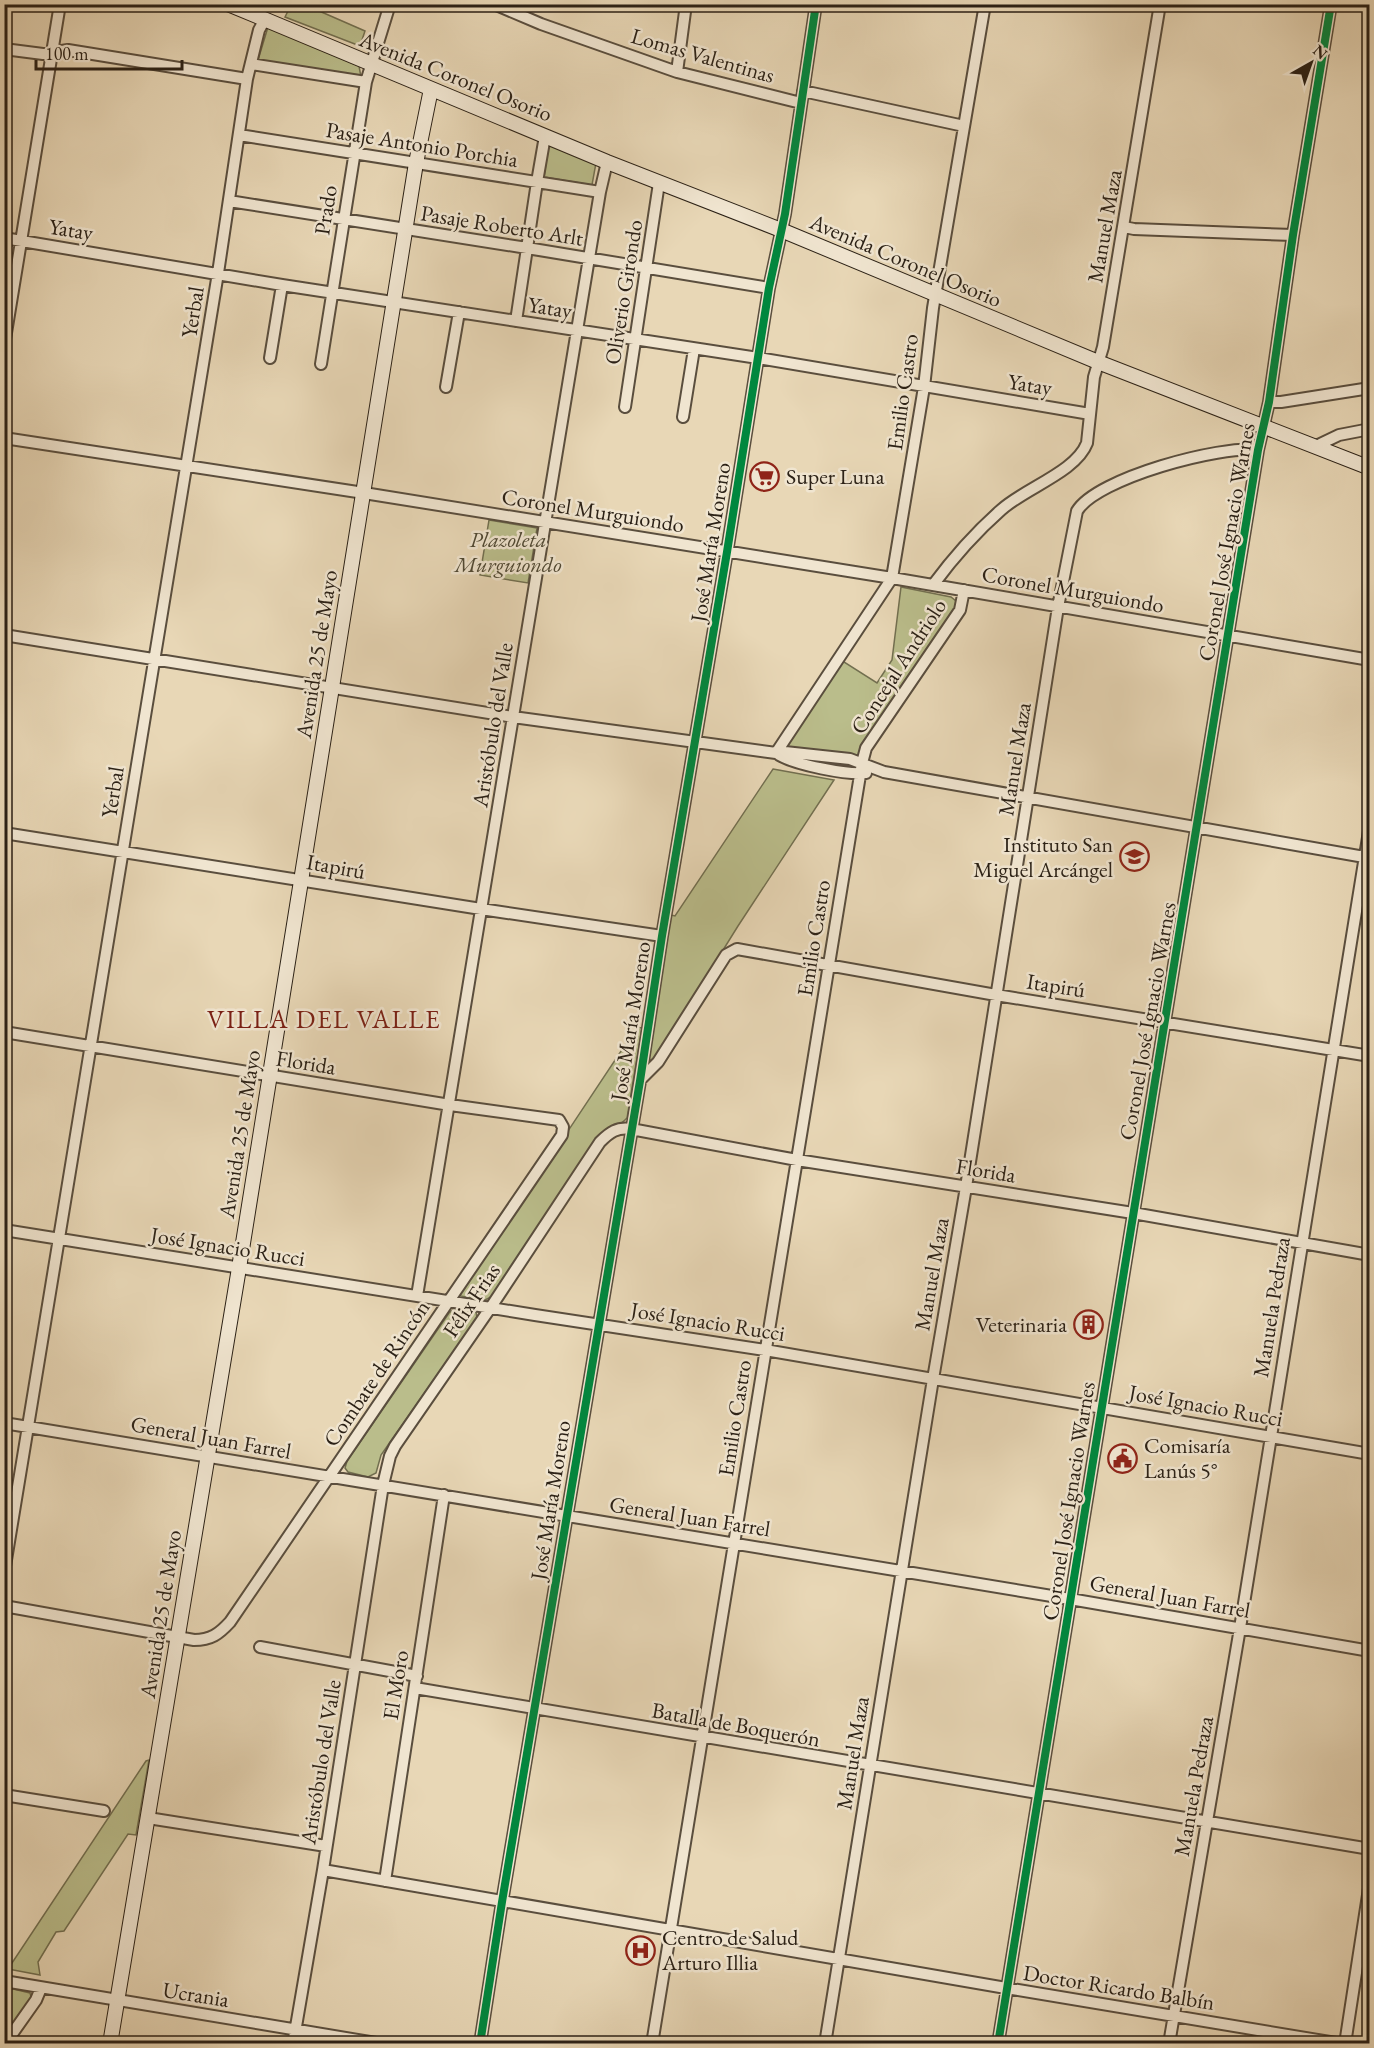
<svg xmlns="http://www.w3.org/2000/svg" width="1374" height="2048" viewBox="0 0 1374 2048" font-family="'EB Garamond',serif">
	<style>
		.green { fill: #babd8b; stroke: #726f50; stroke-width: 1.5 }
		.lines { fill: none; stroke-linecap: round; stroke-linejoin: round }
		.street-casing { stroke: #5a4e3e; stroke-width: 14 }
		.secondary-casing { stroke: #2b2116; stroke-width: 16 }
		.street { stroke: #f0e5d0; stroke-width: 10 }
		.secondary { stroke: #f0e5d0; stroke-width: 14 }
		.cycleway-casing { stroke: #f0e5d0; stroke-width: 11 }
		.cycleway { stroke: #00873e; stroke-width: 8 }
		.labels { text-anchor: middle; stroke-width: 5; stroke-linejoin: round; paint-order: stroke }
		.street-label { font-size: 22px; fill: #2b2116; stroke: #f0e5d0 }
		.poi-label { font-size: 22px; fill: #2b2116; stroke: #f0e5d0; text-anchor: start }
		.park-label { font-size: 22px; font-style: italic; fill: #4f4833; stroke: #f0e5d0 }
		.quarter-label { font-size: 26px; letter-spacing: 1.5px; fill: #7a1f14; stroke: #f0e5d0 }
	</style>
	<rect width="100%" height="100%" fill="#e8d7b6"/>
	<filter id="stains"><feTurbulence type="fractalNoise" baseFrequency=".00333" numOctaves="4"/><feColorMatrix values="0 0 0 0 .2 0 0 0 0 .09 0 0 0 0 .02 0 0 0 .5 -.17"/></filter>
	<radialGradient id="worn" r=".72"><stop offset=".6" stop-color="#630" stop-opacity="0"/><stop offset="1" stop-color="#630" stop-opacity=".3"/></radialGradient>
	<path class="green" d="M 310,7 L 365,31 L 360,46 L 285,17 L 289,9 Z
		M 268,27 L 359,66 L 361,77 L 258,60 Z
		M 549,143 L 596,163 L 592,185 L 544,177 Z
		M 489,520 L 537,528 L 528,583 L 480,575 Z
		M 901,587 L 951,597 L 956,601 L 955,612 L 857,757 L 782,747 L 841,660 L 877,683 L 892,660 Z
		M 773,769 L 834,780 L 738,926 L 654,1061 L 647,1060 L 671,915 L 675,916 Z
		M 637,1027 L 642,1028 L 627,1118 C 620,1126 607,1131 598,1140 L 491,1297 L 485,1300 L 460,1296 L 461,1292 Z
		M 454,1309 L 476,1312 L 477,1318 L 386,1448 L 381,1455 L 376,1473 L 368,1477 L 348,1472 L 345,1468 L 347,1461 L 449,1313 Z
		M 149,1760 L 136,1835 L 128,1834 L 64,1931 L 56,1932 L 38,1962 L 40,1975 L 8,1969 L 146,1761 Z
		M 5,1987 L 30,1993 L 32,2000 L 5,2040 Z"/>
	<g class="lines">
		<defs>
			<path id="street" d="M 494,4 L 541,24 L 677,72 L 801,103
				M 4,49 L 43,54 L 68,50 L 247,79
				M 251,64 L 366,82
				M 677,72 L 686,4
				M 803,91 L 964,126
				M 239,135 L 600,192
				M 229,201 L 527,248 L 769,288
				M 1124,227 L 1134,229 L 1293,235
				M 4,238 L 282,285 L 758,358 L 1090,414
				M 516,321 L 537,182 L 545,136
				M 4,345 L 60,4
				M 270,358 L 282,285
				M 321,364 L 366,82 L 390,4
				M 446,387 L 459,312
				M 1269,402 L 1281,402 L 1370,388
				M 625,407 L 659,183
				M 683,417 L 694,349
				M 4,438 L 364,493 L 892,578 L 1370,660
				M 1316,446 L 1339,435 L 1370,429
				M 933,585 C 953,558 976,532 1001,510 C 1025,488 1076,472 1087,443 L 1094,377 L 1103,347 L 1160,4
				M 4,635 L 513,717 L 776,753 L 785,752 L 850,759 L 884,772 L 1370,858
				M 776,753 L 892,578 L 924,387 L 933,308 L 985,4
				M 779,755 C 797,765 846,775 866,773
				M 4,833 L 481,909 L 662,936
				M 4,1032 L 450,1105 L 559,1120 L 563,1127 L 562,1135 L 230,1622 C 219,1634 211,1640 194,1640 L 4,1606
				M 640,1080 L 658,1062 L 726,955 L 737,949 L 996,995 L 1370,1056
				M 4,1230 L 535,1315 L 765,1350 L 1370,1454
				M 417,1296 L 589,258 L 600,192 L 607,162
				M 4,1423 L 1070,1599 L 1370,1651
				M 4,1572 L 218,273 L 247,79 L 259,30 L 265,19
				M 260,1647 L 417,1676
				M 415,1688 L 1370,1849
				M 4,1795 L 104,1811
				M 148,1818 L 326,1846
				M 323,1870 L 1006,1988 L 1342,2044
				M 385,1881 L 444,1495
				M 4,1981 L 382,2044
				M 5,2044 L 36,2000 L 41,1988
				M 293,2044 L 323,1870 L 383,1485 L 390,1456 L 395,1446 L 491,1307 L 600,1142 C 610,1132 617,1127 631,1129 L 797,1160 L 1133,1213 L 1370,1255
				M 480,2044 L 502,1902 L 640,1081 L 662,936 L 727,552 L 769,288 L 785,214 L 816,4
				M 652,2044 L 862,763 L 866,748 L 960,610 L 964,590
				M 825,2044 L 933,1379 L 966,1187 L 1058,607 L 1077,511 C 1097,478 1221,445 1258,450
				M 998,2044 L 1258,450 L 1269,402 L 1293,235 L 1331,4
				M 1169,2044 L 1240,1628 L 1370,825
				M 1345,2044 L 1370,1882"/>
			<path id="secondary" d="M 228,4 L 607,162 L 781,230 L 1098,362 L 1370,468
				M 110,2044 L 239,1268 L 416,163 L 431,89"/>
		</defs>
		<use href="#street" class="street-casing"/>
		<use href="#secondary" class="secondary-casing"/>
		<use href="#street" class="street"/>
		<use href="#secondary" class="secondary"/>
		<defs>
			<path id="cycleway" d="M 480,2044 L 502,1902 L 640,1081 L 662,936 L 727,552 L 769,288 L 785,214 L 816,4
				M 998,2044 L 1258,450 L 1269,402 L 1293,235 L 1331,4"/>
		</defs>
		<use href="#cycleway" class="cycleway-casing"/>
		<use href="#cycleway" class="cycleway"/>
	</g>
	<defs>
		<symbol id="supermarket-ring" viewBox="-11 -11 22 22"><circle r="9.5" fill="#f0e5d0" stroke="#8f2418" stroke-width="1.5"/><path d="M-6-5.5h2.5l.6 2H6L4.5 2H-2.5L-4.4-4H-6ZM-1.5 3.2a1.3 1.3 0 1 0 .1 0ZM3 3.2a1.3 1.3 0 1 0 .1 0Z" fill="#8f2418"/></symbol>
		<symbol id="school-ring" viewBox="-11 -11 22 22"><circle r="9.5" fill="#f0e5d0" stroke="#8f2418" stroke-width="1.5"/><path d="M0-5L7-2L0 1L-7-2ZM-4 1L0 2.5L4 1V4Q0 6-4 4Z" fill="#8f2418"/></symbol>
		<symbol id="building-ring" viewBox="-11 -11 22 22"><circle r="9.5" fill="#f0e5d0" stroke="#8f2418" stroke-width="1.5"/><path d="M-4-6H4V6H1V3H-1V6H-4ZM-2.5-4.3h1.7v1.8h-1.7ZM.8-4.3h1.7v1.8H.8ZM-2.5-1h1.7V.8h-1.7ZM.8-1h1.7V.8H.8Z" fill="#8f2418"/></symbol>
		<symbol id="civic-ring" viewBox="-11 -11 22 22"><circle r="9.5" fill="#f0e5d0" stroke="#8f2418" stroke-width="1.5"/><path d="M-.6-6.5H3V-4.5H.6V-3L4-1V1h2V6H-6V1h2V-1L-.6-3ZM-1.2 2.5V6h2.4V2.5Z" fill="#8f2418"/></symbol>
		<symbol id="hospital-ring" viewBox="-11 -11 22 22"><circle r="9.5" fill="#f0e5d0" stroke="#8f2418" stroke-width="1.5"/><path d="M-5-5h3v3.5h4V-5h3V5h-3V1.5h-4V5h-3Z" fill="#8f2418"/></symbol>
	</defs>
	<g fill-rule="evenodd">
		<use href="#supermarket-ring" x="748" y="460" width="33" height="33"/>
		<use href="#school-ring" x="1118" y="840" width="33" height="33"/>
		<use href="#building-ring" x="1072" y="1308" width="33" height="33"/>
		<use href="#civic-ring" x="1106" y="1442" width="33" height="33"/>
		<use href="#hospital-ring" x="624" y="1934" width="33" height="33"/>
	</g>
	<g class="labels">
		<g class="street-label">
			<text transform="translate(703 55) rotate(16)" y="8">Lomas Valentinas</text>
			<text transform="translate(456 76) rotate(22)" y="8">Avenida Coronel Osorio</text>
			<text transform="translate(422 144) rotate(9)" y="8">Pasaje Antonio Porchia</text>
			<text transform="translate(325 210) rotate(-81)" y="8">Prado</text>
			<text transform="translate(502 225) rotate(9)" y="8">Pasaje Roberto Arlt</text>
			<text transform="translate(1104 226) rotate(-80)" y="8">Manuel Maza</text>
			<text transform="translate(71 229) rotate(9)" y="8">Yatay</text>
			<text transform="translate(906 260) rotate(23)" y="8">Avenida Coronel Osorio</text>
			<text transform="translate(623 292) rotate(-81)" y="8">Oliverio Girondo</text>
			<text transform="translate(550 307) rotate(9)" y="8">Yatay</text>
			<text transform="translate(192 312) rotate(-81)" y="8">Yerbal</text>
			<text transform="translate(1030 384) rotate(9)" y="8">Yatay</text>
			<text transform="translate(902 392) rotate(-82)" y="8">Emilio Castro</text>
			<text transform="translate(593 510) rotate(9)" y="8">Coronel Murguiondo</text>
			<text transform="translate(710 542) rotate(-81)" y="8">José María Moreno</text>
			<text transform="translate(1226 542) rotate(-80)" y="8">Coronel José Ignacio Warnes</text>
			<text transform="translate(1073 589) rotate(10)" y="8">Coronel Murguiondo</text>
			<text transform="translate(316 654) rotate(-81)" y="8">Avenida 25 de Mayo</text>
			<text transform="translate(898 666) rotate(-57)" y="8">Concejal Andriolo</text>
			<text transform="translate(492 725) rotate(-81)" y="8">Aristóbulo del Valle</text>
			<text transform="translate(1014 759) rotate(-81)" y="8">Manuel Maza</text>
			<text transform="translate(112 792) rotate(-81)" y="8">Yerbal</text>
			<text transform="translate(336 866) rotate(10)" y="8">Itapirú</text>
			<text transform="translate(813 938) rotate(-81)" y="8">Emilio Castro</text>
			<text transform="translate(1056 985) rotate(9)" y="8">Itapirú</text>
			<text transform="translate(630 1021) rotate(-81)" y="8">José María Moreno</text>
			<text transform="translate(1147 1021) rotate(-80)" y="8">Coronel José Ignacio Warnes</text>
			<text transform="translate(306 1062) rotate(9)" y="8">Florida</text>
			<text transform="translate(239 1134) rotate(-81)" y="8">Avenida 25 de Mayo</text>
			<text transform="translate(986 1170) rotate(9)" y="8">Florida</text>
			<text transform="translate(228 1246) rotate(9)" y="8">José Ignacio Rucci</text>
			<text transform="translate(931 1274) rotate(-80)" y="8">Manuel Maza</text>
			<text transform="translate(471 1300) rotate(-56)" y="8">Félix Frias</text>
			<text transform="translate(1271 1307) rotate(-81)" y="8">Manuela Pedraza</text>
			<text transform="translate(708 1321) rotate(9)" y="8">José Ignacio Rucci</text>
			<text transform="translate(376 1373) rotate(-56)" y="8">Combate de Rincón</text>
			<text transform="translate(1206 1405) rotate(10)" y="8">José Ignacio Rucci</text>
			<text transform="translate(734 1418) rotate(-81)" y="8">Emilio Castro</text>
			<text transform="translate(211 1437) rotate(10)" y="8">General Juan Farrel</text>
			<text transform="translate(550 1500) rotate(-81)" y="8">José María Moreno</text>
			<text transform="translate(1068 1501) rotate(-81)" y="8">Coronel José Ignacio Warnes</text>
			<text transform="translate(690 1516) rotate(9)" y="8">General Juan Farrel</text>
			<text transform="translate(1170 1596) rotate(10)" y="8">General Juan Farrel</text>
			<text transform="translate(160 1614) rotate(-81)" y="8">Avenida 25 de Mayo</text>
			<text transform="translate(395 1685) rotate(-81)" y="8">El Moro</text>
			<text transform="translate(736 1724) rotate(10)" y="8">Batalla de Boquerón</text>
			<text transform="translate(852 1753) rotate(-81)" y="8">Manuel Maza</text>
			<text transform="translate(320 1762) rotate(-81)" y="8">Aristóbulo del Valle</text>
			<text transform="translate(1193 1786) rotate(-80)" y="8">Manuela Pedraza</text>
			<text transform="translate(1119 1987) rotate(9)" y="8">Doctor Ricardo Balbín</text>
			<text transform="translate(196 1994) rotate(9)" y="8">Ucrania</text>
		</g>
		<g class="poi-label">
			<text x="786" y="484">Super Luna</text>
			<text x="1113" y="852" text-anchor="end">Instituto San<tspan x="1113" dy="25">Miguel Arcángel</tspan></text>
			<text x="1067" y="1332" text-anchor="end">Veterinaria</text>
			<text x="1144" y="1453">Comisaría<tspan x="1144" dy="25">Lanús 5°</tspan></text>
			<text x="662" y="1945">Centro de Salud<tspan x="662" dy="25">Arturo Illia</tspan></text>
		</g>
		<g class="park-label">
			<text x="508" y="547">Plazoleta<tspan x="508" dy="25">Murguiondo</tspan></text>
		</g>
		<g class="quarter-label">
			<text x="324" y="1028">VILLA DEL VALLE</text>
		</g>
	</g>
	<rect width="1374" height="2048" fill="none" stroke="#e8d7b6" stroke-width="24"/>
	<rect x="6" y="6" width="1362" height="2036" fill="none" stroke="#2b2116" stroke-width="3"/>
	<rect x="12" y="12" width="1350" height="2024" fill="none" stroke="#2b2116" stroke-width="1.5"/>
	<g transform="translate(1311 63) rotate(40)" stroke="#f0e5d0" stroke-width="4.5" paint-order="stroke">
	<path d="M0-4.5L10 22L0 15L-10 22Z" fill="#2b2116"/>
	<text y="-9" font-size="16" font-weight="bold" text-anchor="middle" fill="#2b2116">N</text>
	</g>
	<path d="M36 60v9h146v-9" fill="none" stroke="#2b2116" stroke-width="3"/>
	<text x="45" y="60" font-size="18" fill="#2b2116" stroke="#f0e5d0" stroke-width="4.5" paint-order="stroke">100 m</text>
	<rect width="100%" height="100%" filter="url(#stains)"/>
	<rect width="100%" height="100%" fill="url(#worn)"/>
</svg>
